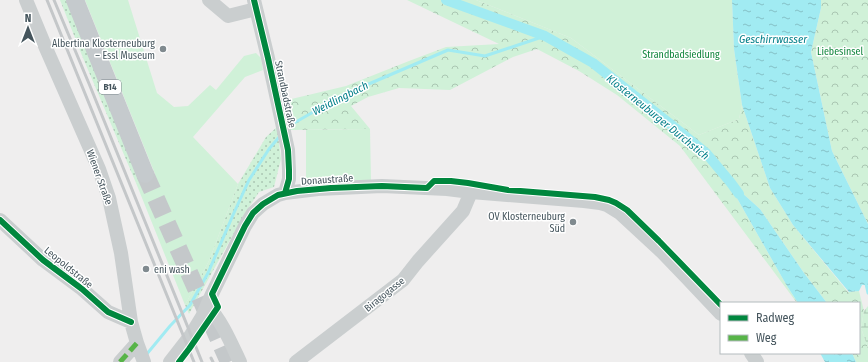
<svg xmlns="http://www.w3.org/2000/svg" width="868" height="362" viewBox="0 0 868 362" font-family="'Fira Sans Condensed',sans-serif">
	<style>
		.grass { fill: url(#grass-dots) }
		.forest { fill: url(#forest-crowns) }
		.wetland { fill: url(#wetland-marsh) }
		.green { fill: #d0f1d8 }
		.water { fill: url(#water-ripples) }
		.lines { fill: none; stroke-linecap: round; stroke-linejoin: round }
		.stream { stroke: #a1ebf2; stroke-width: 3 }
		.canal { stroke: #a1ebf2; stroke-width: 10 }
		.major-tunnel { stroke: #c4c8ca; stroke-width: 18; stroke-dasharray: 18 9; stroke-linecap: butt }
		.minor { stroke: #cacecf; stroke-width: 14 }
		.major { stroke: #c5cacd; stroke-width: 18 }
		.rail { stroke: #c4c7c9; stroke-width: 3 }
		.quiet { stroke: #57b448; stroke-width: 5; stroke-dasharray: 10 5; stroke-linecap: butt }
		.cycleway-casing { stroke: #fff; stroke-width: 8 }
		.cycleway { stroke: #00873e; stroke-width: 6 }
		.poi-dot { fill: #808a8f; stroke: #fff; stroke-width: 1.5 }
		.labels { text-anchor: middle; stroke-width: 3; stroke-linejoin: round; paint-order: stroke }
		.shield { fill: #fff; stroke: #7c878d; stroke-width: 1 }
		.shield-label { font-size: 9px; font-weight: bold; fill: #44545c }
		.poi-label { font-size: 10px; fill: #44545c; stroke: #fff; text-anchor: end }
		.park-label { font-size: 10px; fill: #0e843a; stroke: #fff }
		.street-label { font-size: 10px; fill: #44545c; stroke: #fff }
		.water-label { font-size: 11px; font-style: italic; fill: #04808a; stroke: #fff }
	</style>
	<defs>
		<pattern id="grass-dots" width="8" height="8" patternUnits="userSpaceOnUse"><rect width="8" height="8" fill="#d0f1d8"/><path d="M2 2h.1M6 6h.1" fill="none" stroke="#aac6b2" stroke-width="1.8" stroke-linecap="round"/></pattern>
		<pattern id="forest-crowns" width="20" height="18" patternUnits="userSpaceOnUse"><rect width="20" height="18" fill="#d0f1d8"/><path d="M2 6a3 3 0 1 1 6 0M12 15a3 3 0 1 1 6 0" fill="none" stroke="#aac6b2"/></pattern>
		<pattern id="wetland-marsh" width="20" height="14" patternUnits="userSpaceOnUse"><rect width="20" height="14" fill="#d0f1d8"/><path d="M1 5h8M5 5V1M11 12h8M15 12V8" fill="none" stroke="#aac6b2"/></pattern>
		<pattern id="water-ripples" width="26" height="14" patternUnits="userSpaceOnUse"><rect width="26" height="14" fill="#a1ebf2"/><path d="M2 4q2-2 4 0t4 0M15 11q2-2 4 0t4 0" fill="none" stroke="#85c1c7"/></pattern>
	</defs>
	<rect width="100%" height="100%" fill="#efeeee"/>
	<path class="grass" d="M 60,0 L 66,0 L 141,181 L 136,183 L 83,58 Z
		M 277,127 L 281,159 L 274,187 L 259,192 L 244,215 L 189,314 L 185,305 L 209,261 L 238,184 L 266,137 Z"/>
	<path class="forest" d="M 407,0 L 476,0 L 571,38 L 699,135 L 739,119 L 742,105 L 770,188 L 793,225 L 848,292 L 859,291 L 864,311 L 861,328 L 868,348 L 868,362 L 856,362 L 852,353 L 859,353 L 859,303 L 827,303 L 804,273 L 760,209 L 732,184 L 738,200 L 787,286 L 798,303 L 797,303 L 680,146 L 617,95 L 579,71 L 537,49 L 513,57 L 450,90 L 399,88 L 368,97 L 351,106 L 370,129 L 290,130 L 283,101 L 346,86 L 409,61 L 446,47 L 499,44 Z
		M 821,0 L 868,0 L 868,224 L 832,151 L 811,52 L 821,8 Z"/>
	<path class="wetland" d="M 868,306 L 868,348 L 861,328 L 864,311 Z"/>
	<path class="green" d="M 85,0 L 128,0 L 157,93 L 174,107 L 188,106 L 210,85 L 216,90 L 244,56 L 256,53 L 261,58 L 263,70 L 245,77 L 193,137 L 238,184 L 209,261 L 185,305 L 136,183 L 155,174 Z
		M 476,0 L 732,0 L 734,49 L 742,105 L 739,119 L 699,135 L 571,38 Z
		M 370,129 L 371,180 L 306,181 L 306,130 Z"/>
	<path class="water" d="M 732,0 L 821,0 L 821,8 L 811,52 L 832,151 L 868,224 L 868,285 L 862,285 L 859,291 L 849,292 L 793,225 L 770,188 L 742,105 L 734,49 Z
		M 731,183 L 760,209 L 804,273 L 827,303 L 798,303 L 787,286 L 738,200 Z
		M 820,353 L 852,353 L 856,362 L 825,362 Z"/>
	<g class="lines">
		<path class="stream" d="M 287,127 L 343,95 L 448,50 L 485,56 L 545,36
			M 866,284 L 868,293
			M 146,355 L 170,326 L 190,305 L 208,273 L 233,215 L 249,180 L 269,149 L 280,136"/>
		<path class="canal" d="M 446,0 L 545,36 L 593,63 L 674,127 L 706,153 L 731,183 L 739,194"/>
		<path class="major-tunnel" d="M 145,174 L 229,362"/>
		<path class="minor" d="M 26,0 L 45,46 L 99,169 L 109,198 L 121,253 L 131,322 L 137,343 L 144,362
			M 209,0 L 228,16 L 256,9
			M 254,0 L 268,58 L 288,150 L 289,170 L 289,179 L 285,193
			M 0,220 L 43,260 L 82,289 L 108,312 L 131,322
			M 207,305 C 222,321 231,343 240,362
			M 751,353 L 757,362
			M 120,362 L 137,343
			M 170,362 L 191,335 L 202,317 L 212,294 L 245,226 L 253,213 L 263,204 L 278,195 L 285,193 L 318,189 L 382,186 L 447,189 L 471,192 L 584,201 L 600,203 L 607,205 L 620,213 L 661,251 L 686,277 L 721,314
			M 296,362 L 403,280 L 418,261 L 463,211 L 471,192"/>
		<path class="major" d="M 75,0 L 145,174"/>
		<path class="rail" d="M 47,0 L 194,362
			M 54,0 L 90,86 L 202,362
			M 211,358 L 213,362"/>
		<path class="quiet" d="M 120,362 L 137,343"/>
		<defs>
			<path id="cycleway" d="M 254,0 L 268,58 L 288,150 L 289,170 L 289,179 L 285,193
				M 0,220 L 43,260 L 82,289 L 108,312 L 131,322
				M 179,362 L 189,349 L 218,307 L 212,294 L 245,226 L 253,213 L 263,204 L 278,195 L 297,191 L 331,188 L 382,186 L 427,188 L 434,181 L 451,181 L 468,183 L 508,190 L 595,197 L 609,200 L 616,203 L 627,210 L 659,241 L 721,305"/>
		</defs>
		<use href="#cycleway" class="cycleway-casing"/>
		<use href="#cycleway" class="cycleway"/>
	</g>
	<g class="poi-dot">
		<circle cx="163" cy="49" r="4"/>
		<circle cx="573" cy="222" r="4"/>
		<circle cx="146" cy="269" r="4"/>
	</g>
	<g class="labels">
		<rect class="shield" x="99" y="80" width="22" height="14" rx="3"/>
		<g class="shield-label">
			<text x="110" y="90">B14</text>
		</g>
		<g class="poi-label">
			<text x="155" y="47">Albertina Klosterneuburg<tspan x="155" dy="12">– Essl Museum</tspan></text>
			<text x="565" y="220">OV Klosterneuburg<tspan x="565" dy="12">Süd</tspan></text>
			<text x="154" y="273" text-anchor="start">eni wash</text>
		</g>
		<g class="park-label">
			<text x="840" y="55">Liebesinsel</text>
			<text x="681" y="58">Strandbadsiedlung</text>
		</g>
		<g class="street-label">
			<text transform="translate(286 94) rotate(78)" y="4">Strandbadstraße</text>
			<text transform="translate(100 177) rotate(70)" y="4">Wiener Straße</text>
			<text transform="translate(327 179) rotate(-4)" y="4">Donaustraße</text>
			<text transform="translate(69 267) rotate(39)" y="4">Leopoldstraße</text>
			<text transform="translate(384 294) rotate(-39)" y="4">Biragogasse</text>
		</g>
		<g class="water-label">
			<text x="773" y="43">Geschirrwasser</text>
			<text transform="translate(340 98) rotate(-27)" y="4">Weidlingbach</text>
			<text transform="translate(658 117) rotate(39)" y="4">Klosterneuburger Durchstich</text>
		</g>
	</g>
	<rect x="720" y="302" width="140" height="52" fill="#ffffff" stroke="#b4bbbe"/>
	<rect x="728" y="315" width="20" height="6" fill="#00873e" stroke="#b4bbbe"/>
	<text x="756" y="322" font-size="12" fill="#44545c">Radweg</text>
	<rect x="728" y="335" width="20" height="6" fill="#57b448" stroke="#b4bbbe"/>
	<text x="756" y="342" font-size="12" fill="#44545c">Weg</text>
	<g transform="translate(28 28)" stroke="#ffffff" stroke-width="3" paint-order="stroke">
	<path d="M0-3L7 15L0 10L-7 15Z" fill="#44545c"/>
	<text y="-6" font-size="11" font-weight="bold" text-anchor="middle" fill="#44545c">N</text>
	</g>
</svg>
